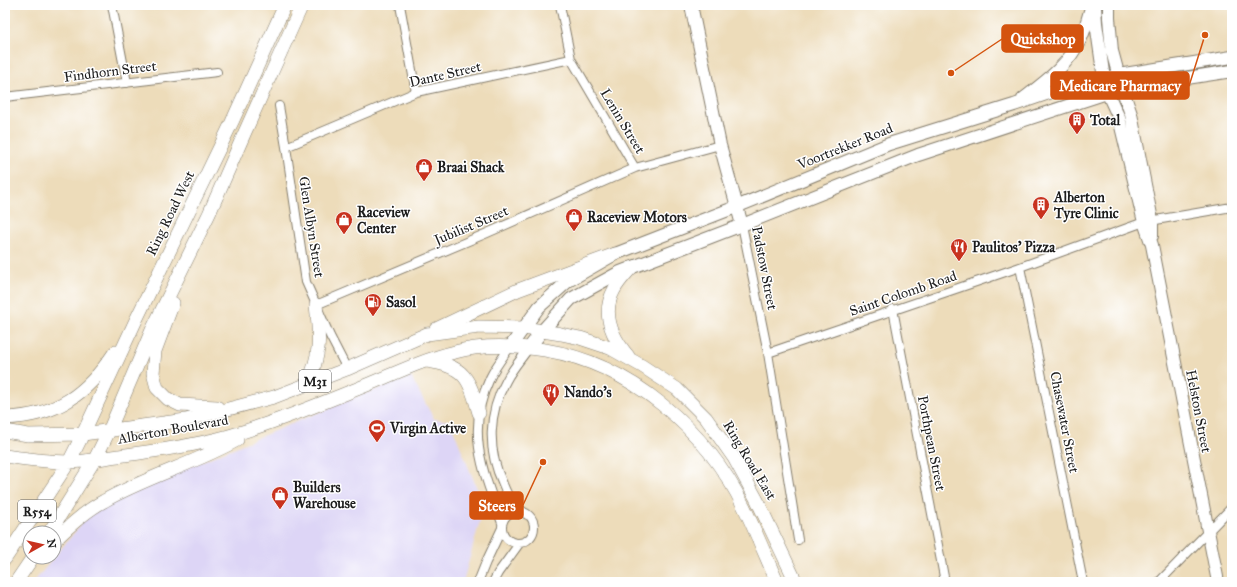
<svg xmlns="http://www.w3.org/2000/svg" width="1237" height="587" viewBox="0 0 1237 587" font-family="'IM FELL Great Primer',serif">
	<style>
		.built { fill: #ddd5f6 }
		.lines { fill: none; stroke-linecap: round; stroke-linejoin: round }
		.street-casing { stroke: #847c6b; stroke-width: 10 }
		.secondary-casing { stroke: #847c6b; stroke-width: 14 }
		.primary-casing { stroke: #847c6b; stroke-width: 14 }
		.street { stroke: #fff; stroke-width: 8 }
		.secondary { stroke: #fff; stroke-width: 12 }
		.primary { stroke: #fff; stroke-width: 13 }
		.labels { text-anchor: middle; stroke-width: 3; stroke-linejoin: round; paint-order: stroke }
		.shield { fill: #fff; stroke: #606060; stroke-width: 1 }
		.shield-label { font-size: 13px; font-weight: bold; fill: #1c1c1c }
		.street-label { font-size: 14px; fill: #1c1c1c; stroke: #fff }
		.poi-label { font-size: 14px; font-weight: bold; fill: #1c1c1c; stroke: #fff; text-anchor: start }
		.leader { fill: none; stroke: #d4530e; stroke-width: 1.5 }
		.callout-dot { fill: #d4530e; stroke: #fff; stroke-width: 1.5 }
		.callout { fill: #d4530e; stroke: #d4530e; stroke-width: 1.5 }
		.callout-label { font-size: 15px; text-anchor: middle; font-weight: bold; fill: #fff }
	</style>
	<rect width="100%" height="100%" fill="#fff"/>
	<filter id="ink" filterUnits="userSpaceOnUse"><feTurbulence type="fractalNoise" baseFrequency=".025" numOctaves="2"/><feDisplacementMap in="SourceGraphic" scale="8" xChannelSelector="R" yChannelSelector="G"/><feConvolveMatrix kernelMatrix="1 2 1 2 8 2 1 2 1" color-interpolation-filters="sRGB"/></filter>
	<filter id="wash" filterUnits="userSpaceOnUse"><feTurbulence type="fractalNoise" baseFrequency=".012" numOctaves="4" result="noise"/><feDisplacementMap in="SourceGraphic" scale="16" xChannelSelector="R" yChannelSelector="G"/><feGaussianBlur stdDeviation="0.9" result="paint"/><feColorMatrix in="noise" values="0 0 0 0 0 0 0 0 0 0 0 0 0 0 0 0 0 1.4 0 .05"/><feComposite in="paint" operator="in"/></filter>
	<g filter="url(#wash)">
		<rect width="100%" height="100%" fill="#eddcba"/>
		<path class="built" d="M 411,377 L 434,419 L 450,421 L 484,506 L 463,582 L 34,582 L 83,522 L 95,511 L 147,484 L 358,396 Z"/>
	</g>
	<g filter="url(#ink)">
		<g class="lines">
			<defs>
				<path id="street" d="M 112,5 L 127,83
					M 400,5 L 416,92
					M 560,5 L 571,59 L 635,168
					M 5,97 L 217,72
					M 279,106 L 286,147 L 306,282 L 330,336 L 347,369
					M 286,147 L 416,92 L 571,59
					M 742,225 L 768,353 L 798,540
					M 1020,267 L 1083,582
					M 316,305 L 485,234 L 635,168 L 720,145
					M 893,309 L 945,582
					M 768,353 L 1020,267 L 1144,222 L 1232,207
					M502 527a16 16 0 1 1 32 0a16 16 0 1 1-32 0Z
					M 527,515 C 522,510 515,506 511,500 C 508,496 505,489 503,484 C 487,450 488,413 506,381 C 512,369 521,359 529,348
					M 502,523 C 483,472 465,431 490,378 C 495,367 503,357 510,347
					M 478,582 L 486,562 L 502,528
					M 493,582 L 498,573 L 519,544
					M 1159,582 L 1232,507"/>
				<path id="secondary" d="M 691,5 L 720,145 L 742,225
					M 1095,5 L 1096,23 L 1104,79 L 1107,92 L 1119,118 L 1144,222 L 1152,245 L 1218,582
					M 1109,5 L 1109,18 L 1112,51 L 1122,88 L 1131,114 L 1152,220 L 1152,236
					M 1023,99 C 1045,82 1069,65 1081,38 C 1086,28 1088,16 1092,5
					M 510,347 L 539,307 L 557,291 L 568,281 L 615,254 L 736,207 L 889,144 L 1014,105 L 1052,92 L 1118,75 L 1232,57
					M 529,348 L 542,331 L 571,299 L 620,272 L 742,225 L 918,155 L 1122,88 L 1232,71"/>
				<path id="primary" d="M 173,303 L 155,351 L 153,373 L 157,388 L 168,399 L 180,405 L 217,407
					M 436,329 L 518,290 L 615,254
					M 628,356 C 612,337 601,314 614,290 C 618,282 625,275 631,268
					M 427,361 C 465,366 469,378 479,413
					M 307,385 C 321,354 320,339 316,305
					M 5,418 C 57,416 87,394 115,352
					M 5,431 L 28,435 L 83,434 L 186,420 L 274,397 L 347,369 L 427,334 L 479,327 L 524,328 L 561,334 L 580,338 L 610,348 L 642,366 L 677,389 L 706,418 L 734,458 L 757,500 L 796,582
					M 5,456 C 26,459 47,462 68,462 C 85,462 102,458 118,456 C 155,451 193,446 229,436 C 273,423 315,406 357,389 C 390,376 421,360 455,352 C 483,344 516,346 545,350 C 631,364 706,430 744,507 C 756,532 766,557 777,582
					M 49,533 L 95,459 L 109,431 L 152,330 L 209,214 L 245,132 L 302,5
					M 54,541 C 69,526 85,511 104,501 C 146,477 194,464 237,440
					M 5,559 L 69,462 L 83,434 L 136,320 L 232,122 L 285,5
					M 16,582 L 33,557"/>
			</defs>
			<use href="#street" class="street-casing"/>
			<use href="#secondary" class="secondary-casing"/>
			<use href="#primary" class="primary-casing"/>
			<use href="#street" class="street"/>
			<use href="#secondary" class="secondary"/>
			<use href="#primary" class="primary"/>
		</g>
	</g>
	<defs>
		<symbol id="building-pin" viewBox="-11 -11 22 30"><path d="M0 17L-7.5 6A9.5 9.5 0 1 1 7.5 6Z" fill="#c8321e" stroke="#fff"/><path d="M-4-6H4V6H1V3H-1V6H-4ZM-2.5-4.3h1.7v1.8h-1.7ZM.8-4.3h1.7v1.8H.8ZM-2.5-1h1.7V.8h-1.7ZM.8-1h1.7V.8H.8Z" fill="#fff"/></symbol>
		<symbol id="shop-pin" viewBox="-11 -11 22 30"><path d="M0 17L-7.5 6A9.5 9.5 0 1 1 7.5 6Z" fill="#c8321e" stroke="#fff"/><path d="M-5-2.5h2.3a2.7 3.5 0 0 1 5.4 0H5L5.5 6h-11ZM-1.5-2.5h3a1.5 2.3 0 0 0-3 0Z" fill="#fff"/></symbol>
		<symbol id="restaurant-pin" viewBox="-11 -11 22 30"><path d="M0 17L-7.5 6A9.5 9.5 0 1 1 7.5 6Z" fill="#c8321e" stroke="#fff"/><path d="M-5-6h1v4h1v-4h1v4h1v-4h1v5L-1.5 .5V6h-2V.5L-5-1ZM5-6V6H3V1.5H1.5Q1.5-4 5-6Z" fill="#fff"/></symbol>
		<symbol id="fuel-pin" viewBox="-11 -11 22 30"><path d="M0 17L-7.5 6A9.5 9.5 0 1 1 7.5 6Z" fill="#c8321e" stroke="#fff"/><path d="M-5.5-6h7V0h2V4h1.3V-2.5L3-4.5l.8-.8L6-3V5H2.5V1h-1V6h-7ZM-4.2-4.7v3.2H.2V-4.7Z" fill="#fff"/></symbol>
		<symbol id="stadium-pin" viewBox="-11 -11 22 30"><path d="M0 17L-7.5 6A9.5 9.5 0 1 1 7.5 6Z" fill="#c8321e" stroke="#fff"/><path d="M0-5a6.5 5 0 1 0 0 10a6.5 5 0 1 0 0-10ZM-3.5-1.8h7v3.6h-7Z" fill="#fff"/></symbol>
	</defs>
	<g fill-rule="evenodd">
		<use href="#building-pin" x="1067" y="110" width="20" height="27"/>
		<use href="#shop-pin" x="414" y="157" width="20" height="27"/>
		<use href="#building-pin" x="1031" y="195" width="20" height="27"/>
		<use href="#shop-pin" x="564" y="207" width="20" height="27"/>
		<use href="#shop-pin" x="334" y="210" width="20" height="27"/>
		<use href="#restaurant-pin" x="949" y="237" width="20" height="27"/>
		<use href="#fuel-pin" x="363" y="292" width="20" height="27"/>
		<use href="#restaurant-pin" x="541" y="382" width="20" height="27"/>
		<use href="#stadium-pin" x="367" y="418" width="20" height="27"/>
		<use href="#shop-pin" x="270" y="485" width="20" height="27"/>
	</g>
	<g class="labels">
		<g class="shield">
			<rect x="299" y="370" width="32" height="22" rx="3"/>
			<rect x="18" y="500" width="38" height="22" rx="3"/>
		</g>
		<g class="shield-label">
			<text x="315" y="386">M31</text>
			<text x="37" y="516">R554</text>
		</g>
		<g class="street-label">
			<text transform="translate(110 71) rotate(-7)" y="5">Findhorn Street</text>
			<text transform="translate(445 74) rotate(-13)" y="5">Dante Street</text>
			<text transform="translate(623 121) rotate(59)" y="5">Lenin Street</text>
			<text transform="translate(845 146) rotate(-22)" y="5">Voortrekker Road</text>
			<text transform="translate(170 213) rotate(-64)" y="5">Ring Road West</text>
			<text transform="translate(471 225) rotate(-23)" y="5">Jubilist Street</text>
			<text transform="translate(312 227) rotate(81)" y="5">Glen Albyn Street</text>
			<text transform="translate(765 268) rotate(79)" y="5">Padstow Street</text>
			<text transform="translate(903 293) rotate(-19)" y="5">Saint Colomb Road</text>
			<text transform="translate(1199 411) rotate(79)" y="5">Helston Street</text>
			<text transform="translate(1065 422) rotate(79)" y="5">Chasewater Street</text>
			<text transform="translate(173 429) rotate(-10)" y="5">Alberton Boulevard</text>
			<text transform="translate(932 443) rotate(79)" y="5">Porthpean Street</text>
			<text transform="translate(750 460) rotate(59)" y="5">Ring Road East</text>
		</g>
		<g class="poi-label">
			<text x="1090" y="125">Total</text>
			<text x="437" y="172">Braai Shack</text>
			<text x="1054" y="202">Alberton<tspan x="1054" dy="16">Tyre Clinic</tspan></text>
			<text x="357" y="217">Raceview<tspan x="357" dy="16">Center</tspan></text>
			<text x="587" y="222">Raceview Motors</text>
			<text x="972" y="252">Paulitos' Pizza</text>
			<text x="386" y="307">Sasol</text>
			<text x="564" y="397">Nando's</text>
			<text x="390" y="433">Virgin Active</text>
			<text x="293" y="492">Builders<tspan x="293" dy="16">Warehouse</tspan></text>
		</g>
	</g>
	<path class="leader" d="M951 73L1002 39M1205 35L1189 86M543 462L523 505"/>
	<g class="callout-dot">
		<circle cx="951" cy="73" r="4"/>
		<circle cx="1205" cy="35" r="4"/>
		<circle cx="543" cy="462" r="4"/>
	</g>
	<g class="callout">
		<rect x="1002" y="25" width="81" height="27" rx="4"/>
		<rect x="1051" y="72" width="138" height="27" rx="4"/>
		<rect x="470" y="492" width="53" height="27" rx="4"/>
	</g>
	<g class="callout-label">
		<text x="1043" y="44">Quickshop</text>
		<text x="1120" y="91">Medicare Pharmacy</text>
		<text x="497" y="511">Steers</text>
	</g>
	<rect width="1237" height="587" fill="none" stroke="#fff" stroke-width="20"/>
	<g transform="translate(42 545) rotate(82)"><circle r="19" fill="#ffffff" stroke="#a4a4a4"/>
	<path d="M0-3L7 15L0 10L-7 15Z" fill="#c8321e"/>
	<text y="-6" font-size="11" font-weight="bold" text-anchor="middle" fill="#1c1c1c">N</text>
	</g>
</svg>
